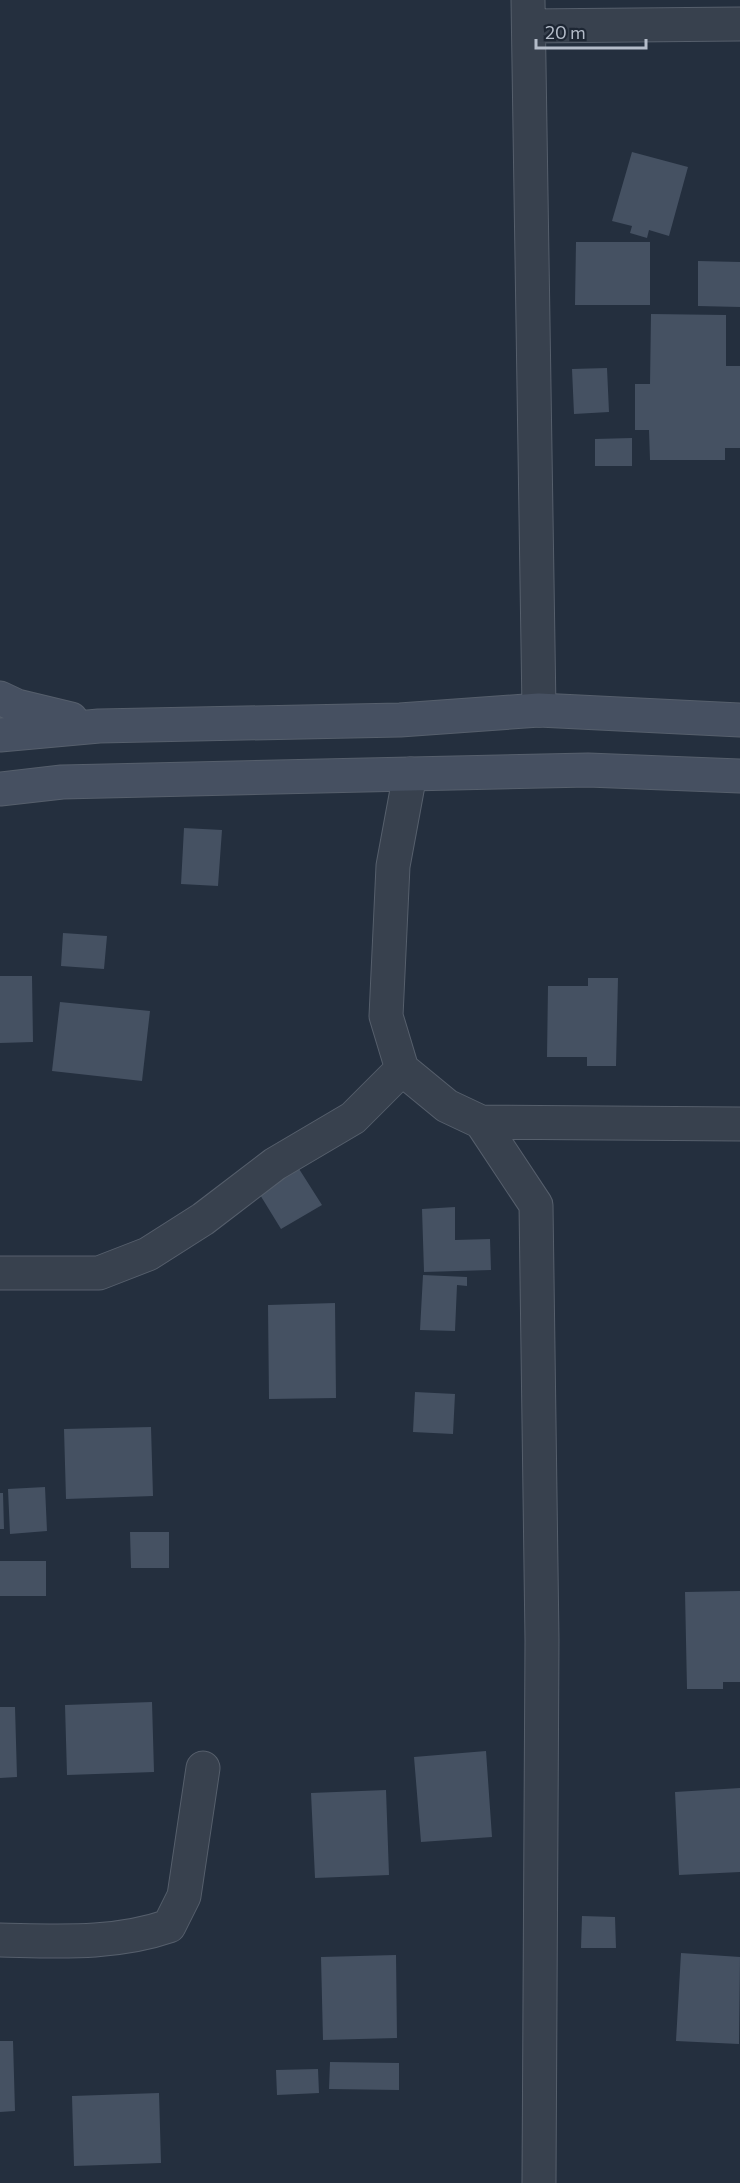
<svg xmlns="http://www.w3.org/2000/svg" width="740" height="2183" viewBox="0 0 740 2183" font-family="Commissioner,sans-serif">
	<style>
		.building { fill: #455162 }
		.lines { fill: none; stroke-linecap: round; stroke-linejoin: round }
		.street-casing { stroke: #565f6c; stroke-width: 35 }
		.secondary-casing { stroke: #565f6c; stroke-width: 35 }
		.street { stroke: #38414e; stroke-width: 33 }
		.secondary { stroke: #465061; stroke-width: 33 }
	</style>
	<rect width="100%" height="100%" fill="#242f3e"/>
	<path class="building" d="M 632,152 L 688,167 L 669,236 L 649,230 L 647,238 L 630,233 L 632,226 L 612,221 Z
		M 576,242 L 650,242 L 650,305 L 575,305 Z
		M 698,261 L 740,262 L 740,307 L 698,306 Z
		M 651,314 L 726,315 L 726,366 L 740,366 L 740,448 L 725,448 L 725,460 L 650,460 L 649,430 L 635,430 L 635,384 L 650,384 Z
		M 607,368 L 609,412 L 574,414 L 572,369 Z
		M 632,438 L 632,466 L 595,466 L 595,439 Z
		M 184,828 L 222,830 L 218,886 L 181,884 Z
		M 63,933 L 107,936 L 104,969 L 61,966 Z
		M 0,976 L 32,976 L 33,1042 L 0,1043 Z
		M 588,978 L 618,978 L 616,1066 L 587,1066 L 587,1057 L 547,1057 L 548,986 L 588,986 Z
		M 60,1002 L 150,1011 L 142,1081 L 52,1071 Z
		M 294,1161 L 322,1205 L 281,1229 L 254,1185 Z
		M 455,1207 L 455,1240 L 490,1239 L 491,1270 L 424,1272 L 422,1209 Z
		M 423,1275 L 467,1277 L 467,1286 L 457,1285 L 455,1331 L 420,1330 Z
		M 335,1303 L 336,1398 L 269,1399 L 268,1305 Z
		M 415,1392 L 455,1394 L 453,1434 L 413,1432 Z
		M 151,1427 L 153,1496 L 66,1499 L 64,1429 Z
		M 45,1487 L 47,1531 L 10,1534 L 8,1489 Z
		M 0,1493 L 3,1493 L 4,1529 L 0,1529 Z
		M 130,1532 L 169,1532 L 169,1568 L 131,1568 Z
		M 0,1561 L 46,1561 L 46,1596 L 0,1596 Z
		M 740,1591 L 740,1682 L 723,1682 L 723,1689 L 687,1689 L 685,1592 Z
		M 152,1702 L 154,1772 L 67,1775 L 65,1705 Z
		M 0,1707 L 15,1707 L 17,1777 L 0,1778 Z
		M 486,1751 L 492,1837 L 421,1842 L 414,1757 Z
		M 740,1788 L 740,1872 L 679,1875 L 675,1792 Z
		M 386,1790 L 389,1875 L 315,1878 L 311,1793 Z
		M 582,1916 L 615,1917 L 616,1948 L 581,1948 Z
		M 681,1953 L 740,1957 L 739,2044 L 676,2041 Z
		M 396,1955 L 397,2038 L 323,2040 L 321,1957 Z
		M 0,2041 L 13,2041 L 15,2111 L 0,2112 Z
		M 330,2062 L 399,2063 L 399,2090 L 329,2089 Z
		M 318,2069 L 319,2093 L 277,2095 L 276,2070 Z
		M 159,2093 L 161,2163 L 74,2166 L 72,2096 Z"/>
	<g class="lines">
		<defs>
			<path id="street" d="M 528,0 L 539,710
				M 529,26 L 740,24
				M 410,774 L 393,866 L 386,1016 L 402,1069 L 447,1106 L 481,1122 L 740,1124
				M 481,1122 L 536,1205 L 542,1640 L 539,2183
				M 0,1273 L 99,1273 L 148,1254 L 203,1219 L 275,1164 L 353,1118 L 402,1069
				M 0,1940 C 57,1941 114,1945 169,1926 L 184,1896 L 203,1768"/>
			<path id="secondary" d="M 0,698 L 17,706 L 71,719
				M 0,735 L 99,726 L 400,720 L 539,710 L 740,720
				M 0,789 L 62,782 L 588,770 L 740,776"/>
		</defs>
		<use href="#street" class="street-casing"/>
		<use href="#secondary" class="secondary-casing"/>
		<use href="#street" class="street"/>
		<use href="#secondary" class="secondary"/>
	</g>
	<path d="M536 39v9h110v-9" fill="none" stroke="#b4bcc9" stroke-width="3"/>
	<text x="545" y="39" font-size="18" fill="#b4bcc9" stroke="#1d2633" stroke-width="4.5" paint-order="stroke">20 m</text>
</svg>
